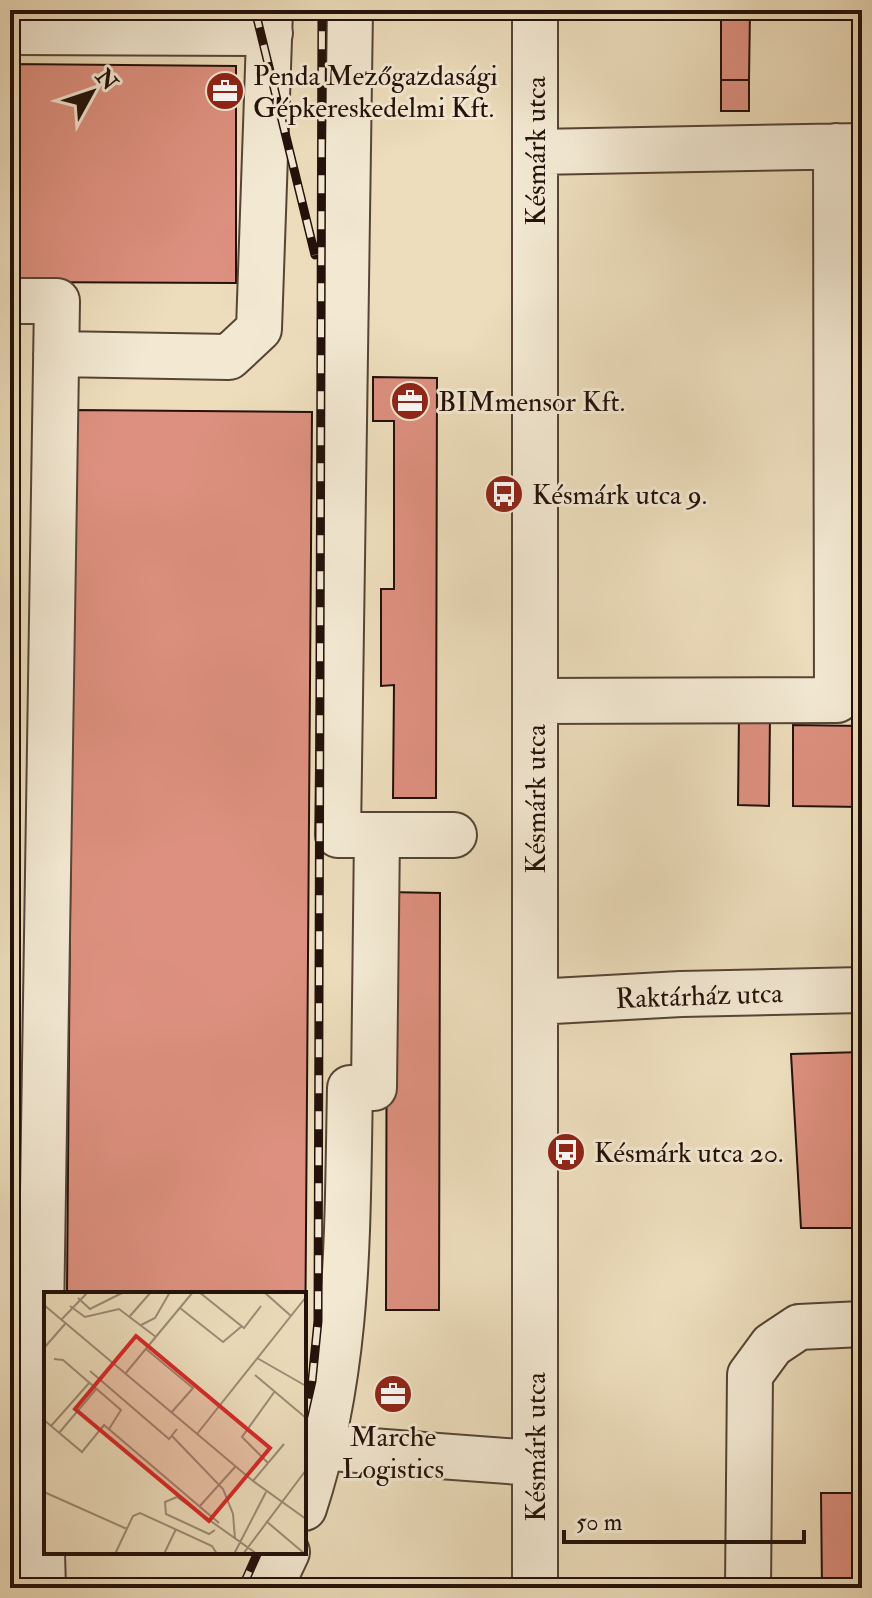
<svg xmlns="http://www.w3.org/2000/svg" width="872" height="1598" viewBox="0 0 872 1598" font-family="'IM FELL Double Pica',serif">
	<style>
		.building { fill: #dd907f; stroke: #23110a; stroke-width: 2 }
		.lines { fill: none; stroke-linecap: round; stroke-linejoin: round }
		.minor-casing { stroke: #564436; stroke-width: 48 }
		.minor { stroke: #f3e9d3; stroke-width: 44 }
		.rail-casing { stroke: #23110a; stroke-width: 9 }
		.rail { stroke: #f3e9d3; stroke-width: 6; stroke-dasharray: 18; stroke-linecap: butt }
		.labels { text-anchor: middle; stroke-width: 6; stroke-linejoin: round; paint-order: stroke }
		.poi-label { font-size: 28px; fill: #23110a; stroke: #f3e9d3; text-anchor: start }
		.street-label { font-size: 28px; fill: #23110a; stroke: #f3e9d3 }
		.inset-road { fill: none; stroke: #9c8b75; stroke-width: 2 }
		.view { fill: #d62828; fill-opacity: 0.15; stroke: #d62828; stroke-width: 4 }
		.inset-edge { fill: none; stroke: #23110a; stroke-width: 4 }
	</style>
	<rect width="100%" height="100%" fill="#edddbc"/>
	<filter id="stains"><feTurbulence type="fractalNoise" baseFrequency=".0025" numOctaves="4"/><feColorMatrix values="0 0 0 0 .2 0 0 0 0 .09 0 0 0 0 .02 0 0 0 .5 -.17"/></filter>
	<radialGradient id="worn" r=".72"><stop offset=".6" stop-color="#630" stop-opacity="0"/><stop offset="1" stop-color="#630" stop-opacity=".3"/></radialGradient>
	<path class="building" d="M 721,10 L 750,10 L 749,80 L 721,80 Z
		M 10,64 L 236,66 L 236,283 L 10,282 Z
		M 721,80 L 749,80 L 749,111 L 721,111 Z
		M 858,159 L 862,160 L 862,686 L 853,686 Z
		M 373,377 L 437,378 L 436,798 L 393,798 L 394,685 L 381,686 L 381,589 L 394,589 L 394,421 L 373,421 Z
		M 74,410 L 312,412 L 305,1365 L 304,1294 L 67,1294 Z
		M 739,715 L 770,716 L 769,806 L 738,805 Z
		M 793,725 L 862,726 L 862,807 L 793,806 Z
		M 387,892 L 440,893 L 439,1310 L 386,1310 Z
		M 862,1052 L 862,1228 L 801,1228 L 791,1054 Z
		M 821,1493 L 862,1493 L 862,1588 L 822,1588 Z"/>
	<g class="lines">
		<defs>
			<path id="minor" d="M 350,10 L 338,835 L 454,835
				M 535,10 L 535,1588
				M 10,32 L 270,33
				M 535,152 L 862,146
				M 10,301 L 57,301 L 39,1446 L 43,1588
				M 56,354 L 229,357 L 259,329 L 270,10
				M 535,701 L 837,700 L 836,146
				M 535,1002 L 681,994 L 862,990
				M 304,1446 L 534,1463
				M 304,1508 C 350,1367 347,1235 350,1088 L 374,1088 L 377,835
				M 270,1588 L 287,1552
				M 748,1588 L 750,1375 L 772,1345 L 799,1327 L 862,1324"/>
		</defs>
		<use href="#minor" class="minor-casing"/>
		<use href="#minor" class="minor"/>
		<defs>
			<path id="rail" d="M 255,10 L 315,255
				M 304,1416 L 312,1381 L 318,1321 L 322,10
				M 242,1588 L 258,1552"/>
		</defs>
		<use href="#rail" class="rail-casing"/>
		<use href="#rail" class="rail"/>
	</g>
	<defs>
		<symbol id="office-disc" viewBox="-11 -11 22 22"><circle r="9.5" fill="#8f2418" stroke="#f3e9d3"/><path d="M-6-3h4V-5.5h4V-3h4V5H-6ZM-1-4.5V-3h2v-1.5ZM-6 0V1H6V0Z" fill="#fff"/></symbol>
		<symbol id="bus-disc" viewBox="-11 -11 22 22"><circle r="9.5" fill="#8f2418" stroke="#f3e9d3"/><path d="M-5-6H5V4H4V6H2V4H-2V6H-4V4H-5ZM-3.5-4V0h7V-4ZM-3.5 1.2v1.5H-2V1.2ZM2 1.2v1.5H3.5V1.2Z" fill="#fff"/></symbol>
	</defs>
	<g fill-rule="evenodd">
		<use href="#office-disc" x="203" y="69" width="44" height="44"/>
		<use href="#office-disc" x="388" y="379" width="44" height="44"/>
		<use href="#bus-disc" x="482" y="472" width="44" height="44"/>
		<use href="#bus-disc" x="544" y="1130" width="44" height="44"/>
		<use href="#office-disc" x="371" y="1372" width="44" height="44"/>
	</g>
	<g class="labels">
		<g class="poi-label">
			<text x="253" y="85">Penda Mezőgazdasági<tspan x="253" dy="32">Gépkereskedelmi Kft.</tspan></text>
			<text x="438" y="411">BIMmensor Kft.</text>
			<text x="532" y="504">Késmárk utca 9.</text>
			<text x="594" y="1162">Késmárk utca 20.</text>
			<text x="393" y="1446" text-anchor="middle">Marche<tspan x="393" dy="32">Logistics</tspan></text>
		</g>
		<g class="street-label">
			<text transform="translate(535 151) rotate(-90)" y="10">Késmárk utca</text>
			<text transform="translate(535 799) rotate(-90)" y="10">Késmárk utca</text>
			<text transform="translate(699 995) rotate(-2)" y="10">Raktárház utca</text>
			<text transform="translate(535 1447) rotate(-90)" y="10">Késmárk utca</text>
		</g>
	</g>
	<g transform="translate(44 1292)">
		<rect width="262" height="262" fill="#edddbc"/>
		<path class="inset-road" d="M 155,0 L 200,36 L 217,14M 220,0 L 247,24M 34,6 L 46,17 L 80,0M 0,13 L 209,189 L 262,227M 26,14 L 41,25 L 75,17 L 112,45M 136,16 L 179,50 L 198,34M 86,24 L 107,0M 17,28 L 44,0M 97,33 L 111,26 L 126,0M 0,56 L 21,32M 102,57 L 149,96 L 127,121M 213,66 L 262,94M 10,67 L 19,68 L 77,118 L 65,137M 46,79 L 125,147 L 133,137M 81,82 L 149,0M 211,83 L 262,126M 0,128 L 38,160 L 60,133 L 175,231M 7,134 L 46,90M 15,141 L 53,96M 153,142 L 262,5M 128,144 L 179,197 L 189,222 L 191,247M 224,171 L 198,145 L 231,99M 209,189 L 240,152M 0,200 L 83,237M 155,215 L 191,175M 222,229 L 261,262M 171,238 L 165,242 L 122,222 L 121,210 L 133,205 L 213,262M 71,262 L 89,224 L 96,221 L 168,254 L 173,262M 120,262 L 132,237M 190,262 L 222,200M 199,262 L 262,178"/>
		<path class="view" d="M 92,44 L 226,156 L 165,229 L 31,117 Z"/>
		<rect width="262" height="262" class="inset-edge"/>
	</g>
	<rect width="872" height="1598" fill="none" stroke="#edddbc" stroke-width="40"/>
	<rect x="12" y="12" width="848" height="1574" fill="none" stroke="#23110a" stroke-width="4"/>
	<rect x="20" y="20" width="832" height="1558" fill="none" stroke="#23110a" stroke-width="2"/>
	<g transform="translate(92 92) rotate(50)" stroke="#f3e9d3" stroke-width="6" paint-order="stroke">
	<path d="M0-6L14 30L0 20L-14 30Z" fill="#23110a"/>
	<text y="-12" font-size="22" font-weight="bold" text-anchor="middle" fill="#23110a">N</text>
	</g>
	<path d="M564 1530v12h240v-12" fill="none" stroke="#23110a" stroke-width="4"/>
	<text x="576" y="1530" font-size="24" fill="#23110a" stroke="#f3e9d3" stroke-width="6" paint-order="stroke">50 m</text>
	<rect width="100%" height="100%" filter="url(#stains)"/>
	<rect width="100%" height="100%" fill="url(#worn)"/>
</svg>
